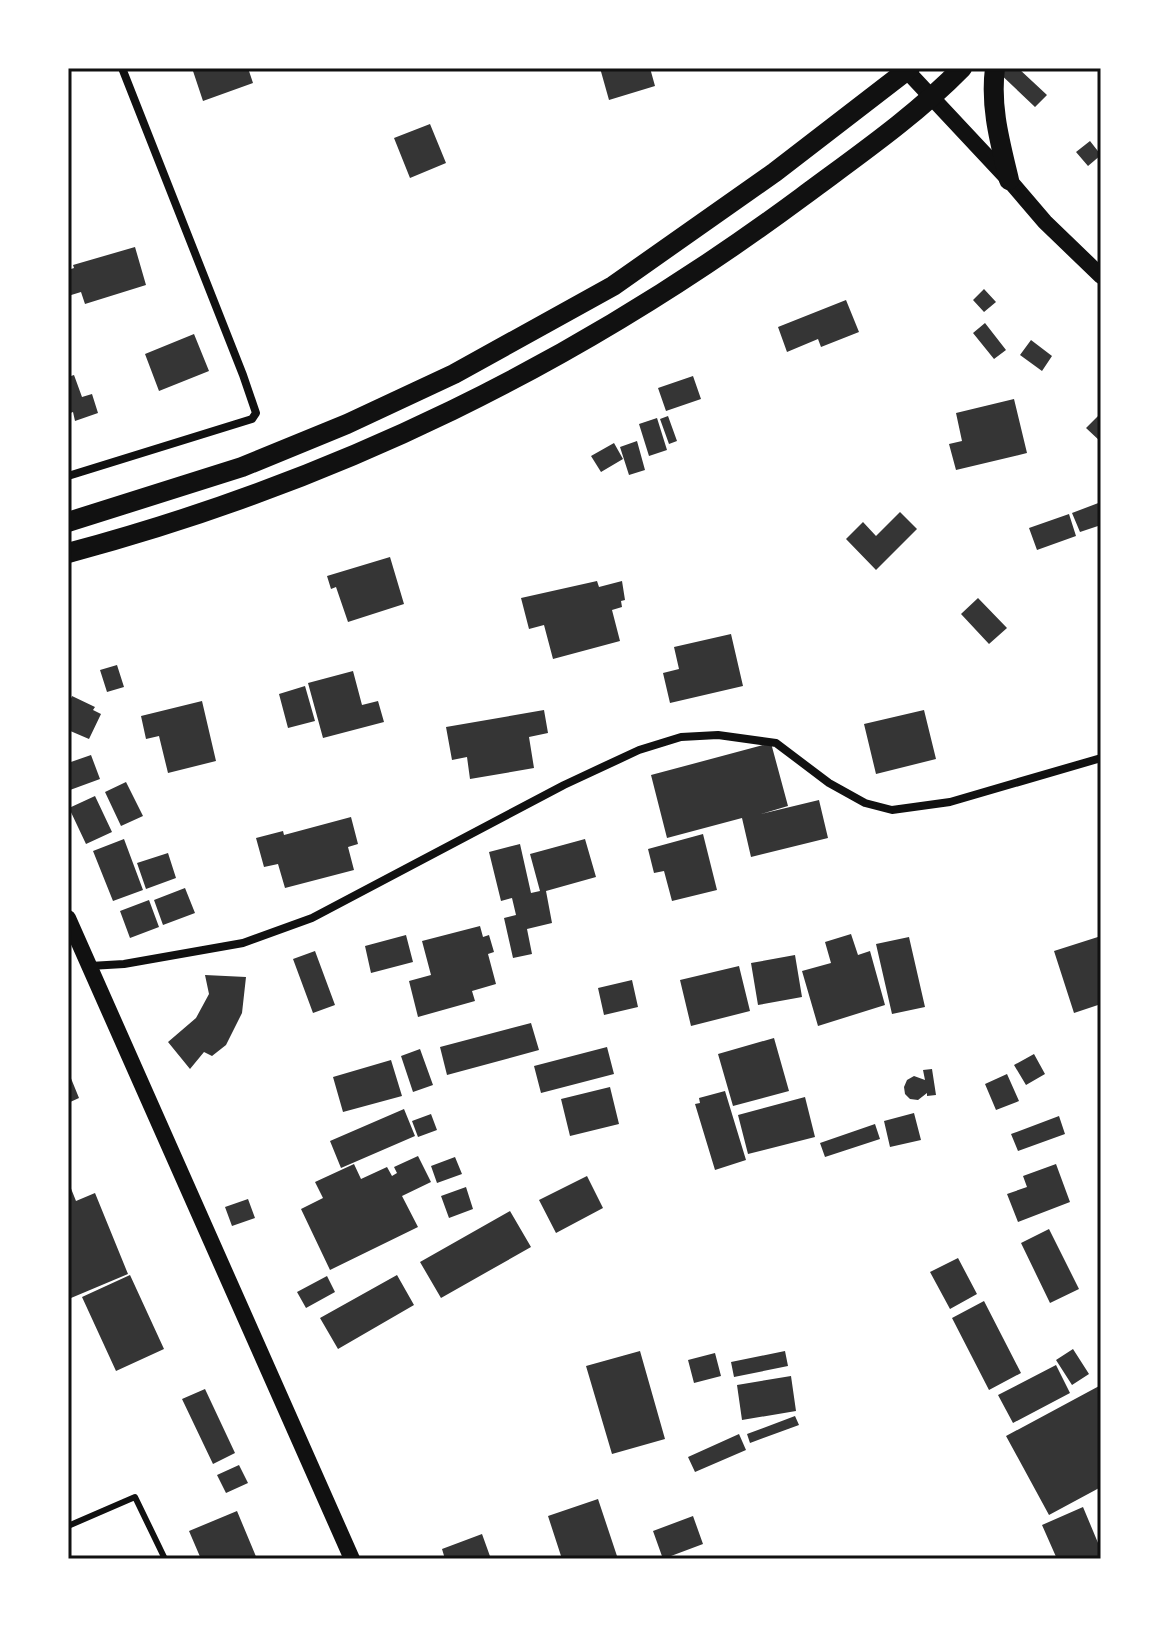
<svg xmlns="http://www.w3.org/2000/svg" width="1169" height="1627" viewBox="0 0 1169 1627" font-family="Mulish,sans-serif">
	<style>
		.building { fill: #353535 }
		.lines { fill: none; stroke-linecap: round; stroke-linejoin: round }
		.service { stroke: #111; stroke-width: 6 }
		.minor { stroke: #111; stroke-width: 8 }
		.secondary { stroke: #111; stroke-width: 16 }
		.primary { stroke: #111; stroke-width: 20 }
		.neatline { fill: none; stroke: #111; stroke-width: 3 }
	</style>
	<rect width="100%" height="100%" fill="#fff"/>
	<path class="building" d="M 192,68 L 248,68 L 253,83 L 203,101 Z
		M 600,68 L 650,68 L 655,86 L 609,100 Z
		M 998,68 L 1018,68 L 1047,95 L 1035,107 L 996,70 Z
		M 430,124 L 446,163 L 410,178 L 394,138 Z
		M 1090,141 L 1101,155 L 1088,166 L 1076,152 Z
		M 135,247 L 146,285 L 85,304 L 81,292 L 68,296 L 68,270 L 74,268 L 73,265 Z
		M 984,289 L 996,302 L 984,312 L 973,300 Z
		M 846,300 L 859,332 L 821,347 L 818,339 L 787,352 L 778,327 Z
		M 985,323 L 1006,350 L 994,359 L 973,333 Z
		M 194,334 L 209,371 L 159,391 L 145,354 Z
		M 1031,340 L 1052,356 L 1042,371 L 1020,355 Z
		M 74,375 L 82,397 L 92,394 L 98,413 L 75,421 L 73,412 L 68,414 L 68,377 Z
		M 693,376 L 701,399 L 666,411 L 658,388 Z
		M 1014,399 L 1027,453 L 956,470 L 949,444 L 962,441 L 956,413 Z
		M 1101,413 L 1101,442 L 1086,428 Z
		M 668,416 L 677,441 L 669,444 L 660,419 Z
		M 657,418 L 667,450 L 649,456 L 639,424 Z
		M 637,441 L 645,470 L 629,475 L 620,447 Z
		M 614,443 L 623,459 L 601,472 L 591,456 Z
		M 1101,502 L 1101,525 L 1080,532 L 1072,513 Z
		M 900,512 L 917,529 L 876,570 L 846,539 L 863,522 L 876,536 Z
		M 1069,514 L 1076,536 L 1037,550 L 1029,528 Z
		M 390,557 L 404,604 L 348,622 L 336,587 L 331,589 L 327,576 Z
		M 597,581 L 599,587 L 622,581 L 625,600 L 621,601 L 622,607 L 612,610 L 620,641 L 553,659 L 544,625 L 529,629 L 521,598 Z
		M 978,598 L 1007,628 L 989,644 L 961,614 Z
		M 731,634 L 743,686 L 670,703 L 663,673 L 679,669 L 674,647 Z
		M 117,665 L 124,687 L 107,692 L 100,670 Z
		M 353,671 L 362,705 L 378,701 L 384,722 L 323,738 L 308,683 Z
		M 305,686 L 315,721 L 288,728 L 279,694 Z
		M 72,696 L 95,707 L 93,710 L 101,714 L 89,739 L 68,730 L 68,705 Z
		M 202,701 L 216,761 L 168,773 L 159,736 L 146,739 L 141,716 Z
		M 544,710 L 548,733 L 529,737 L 534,768 L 470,779 L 467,757 L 452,760 L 446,727 Z
		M 924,710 L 936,759 L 876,774 L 864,724 Z
		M 771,743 L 788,806 L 761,814 L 819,800 L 828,838 L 751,857 L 742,818 L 667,838 L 651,775 Z
		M 91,755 L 100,779 L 70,790 L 68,763 Z
		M 126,782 L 143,816 L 121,826 L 105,792 Z
		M 95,796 L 112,832 L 86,844 L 69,808 Z
		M 351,817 L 358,844 L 348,847 L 354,870 L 285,888 L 278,864 L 264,867 L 256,838 L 283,831 L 284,835 Z
		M 703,834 L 717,890 L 672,901 L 664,871 L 654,873 L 648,849 Z
		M 124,839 L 143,890 L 113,901 L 93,851 Z
		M 585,839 L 596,877 L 546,891 L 552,923 L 527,929 L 532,954 L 513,958 L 504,918 L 516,915 L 512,898 L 501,901 L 489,852 L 520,844 L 531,893 L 540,891 L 530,854 Z
		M 168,853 L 176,878 L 146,889 L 137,863 Z
		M 185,888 L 195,913 L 163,925 L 154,900 Z
		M 149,900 L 159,927 L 130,938 L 120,911 Z
		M 480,926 L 483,937 L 489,935 L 494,952 L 488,954 L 496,984 L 472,991 L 475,1001 L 418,1017 L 409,981 L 431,975 L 422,941 Z
		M 851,934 L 858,955 L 870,951 L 885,1005 L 818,1026 L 802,971 L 831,963 L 825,942 Z
		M 406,935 L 413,962 L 371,973 L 365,946 Z
		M 1101,936 L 1101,1004 L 1074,1013 L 1054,951 Z
		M 909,937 L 925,1007 L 892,1014 L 876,944 Z
		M 315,951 L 335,1005 L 313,1013 L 293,959 Z
		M 795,955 L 802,997 L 758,1005 L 751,963 Z
		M 739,966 L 750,1011 L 691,1026 L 680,980 Z
		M 205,975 L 246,977 L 242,1013 L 226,1045 L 212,1056 L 204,1052 L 190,1069 L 168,1042 L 196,1018 L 209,994 Z
		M 632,980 L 638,1007 L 604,1015 L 598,988 Z
		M 531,1023 L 539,1050 L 447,1075 L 440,1047 Z
		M 774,1038 L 789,1091 L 733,1106 L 718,1054 Z
		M 607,1047 L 614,1074 L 541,1093 L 534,1066 Z
		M 420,1049 L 433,1085 L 413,1092 L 401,1056 Z
		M 1034,1054 L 1045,1074 L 1026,1085 L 1014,1065 Z
		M 391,1060 L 402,1096 L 343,1112 L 333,1077 Z
		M 932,1069 L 936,1095 L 927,1096 L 927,1093 L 918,1100 L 910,1099 L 905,1094 L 904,1087 L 907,1080 L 914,1076 L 925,1080 L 923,1070 Z
		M 68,1071 L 79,1098 L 68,1103 Z
		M 1007,1074 L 1019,1101 L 996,1110 L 985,1084 Z
		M 610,1087 L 619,1124 L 570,1136 L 561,1099 Z
		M 725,1091 L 746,1160 L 715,1170 L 695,1104 L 700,1103 L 699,1098 Z
		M 805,1097 L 815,1137 L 748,1154 L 738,1115 Z
		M 404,1109 L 415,1136 L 341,1168 L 330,1141 Z
		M 914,1113 L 921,1140 L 890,1147 L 884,1121 Z
		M 431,1114 L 437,1130 L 418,1137 L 412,1121 Z
		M 1059,1116 L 1065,1134 L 1018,1151 L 1011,1134 Z
		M 875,1124 L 880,1139 L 825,1157 L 820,1143 Z
		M 418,1156 L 431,1182 L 402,1196 L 418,1227 L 330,1270 L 301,1209 L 323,1198 L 315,1182 L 354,1164 L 361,1179 L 387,1167 L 392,1176 L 397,1173 L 394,1167 Z
		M 455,1157 L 462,1174 L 437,1183 L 431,1166 Z
		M 1056,1164 L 1070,1202 L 1018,1222 L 1007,1194 L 1027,1187 L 1023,1176 Z
		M 587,1176 L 603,1208 L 556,1233 L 539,1200 Z
		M 68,1181 L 76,1201 L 95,1193 L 128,1274 L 71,1298 L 68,1290 Z
		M 466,1187 L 473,1209 L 449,1218 L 441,1196 Z
		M 248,1199 L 255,1218 L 232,1226 L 225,1207 Z
		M 510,1211 L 531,1247 L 441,1298 L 420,1262 Z
		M 1049,1229 L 1079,1289 L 1050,1303 L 1021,1243 Z
		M 958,1258 L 977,1294 L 950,1309 L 930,1272 Z
		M 130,1275 L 164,1349 L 116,1371 L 82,1297 Z
		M 397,1275 L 414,1305 L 338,1349 L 320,1318 Z
		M 327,1276 L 335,1292 L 306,1308 L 297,1292 Z
		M 984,1301 L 1021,1373 L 989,1390 L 952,1318 Z
		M 1073,1349 L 1089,1374 L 1072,1385 L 1056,1360 Z
		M 640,1351 L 665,1439 L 612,1454 L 586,1366 Z
		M 785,1351 L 788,1366 L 734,1377 L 731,1362 Z
		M 715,1353 L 721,1376 L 694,1383 L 688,1360 Z
		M 1056,1365 L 1070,1393 L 1013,1423 L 998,1395 Z
		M 791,1376 L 796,1411 L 742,1420 L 737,1385 Z
		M 1101,1385 L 1101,1487 L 1049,1515 L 1006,1436 Z
		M 205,1389 L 235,1453 L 213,1464 L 182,1399 Z
		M 795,1416 L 799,1425 L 750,1443 L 747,1434 Z
		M 739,1434 L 746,1450 L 695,1472 L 688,1457 Z
		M 239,1465 L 248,1483 L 226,1493 L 217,1475 Z
		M 598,1499 L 618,1559 L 562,1559 L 548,1516 Z
		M 1083,1507 L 1101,1550 L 1101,1559 L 1057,1559 L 1042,1525 Z
		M 237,1511 L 257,1559 L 201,1559 L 189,1531 Z
		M 693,1516 L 703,1544 L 663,1559 L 653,1531 Z
		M 482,1534 L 491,1559 L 445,1559 L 442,1549 Z"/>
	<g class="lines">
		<path class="service" d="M 68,1526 L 135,1497 L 165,1559"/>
		<path class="minor" d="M 68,476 L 252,419 L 256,413 L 243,375 L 122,68
			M 90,966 L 124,964 L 243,943 L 312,918 L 564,785 L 639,750 L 681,737 L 718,735 L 776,743 L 829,783 L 865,803 L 892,810 L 950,802 L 1101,758"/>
		<path class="secondary" d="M 907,71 L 1009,180 L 1045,222 L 1101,276
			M 68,918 L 352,1559"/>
		<path class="primary" d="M 995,68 C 990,107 1000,142 1009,180
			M 68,522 L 242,467 L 347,424 L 454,374 L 613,286 L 775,172 L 910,68
			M 68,553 C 338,481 578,363 802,197 C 857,156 914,117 962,68"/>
	</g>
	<rect width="1169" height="1627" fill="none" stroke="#ffffff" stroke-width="140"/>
	<rect x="70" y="70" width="1029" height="1487" class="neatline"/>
</svg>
